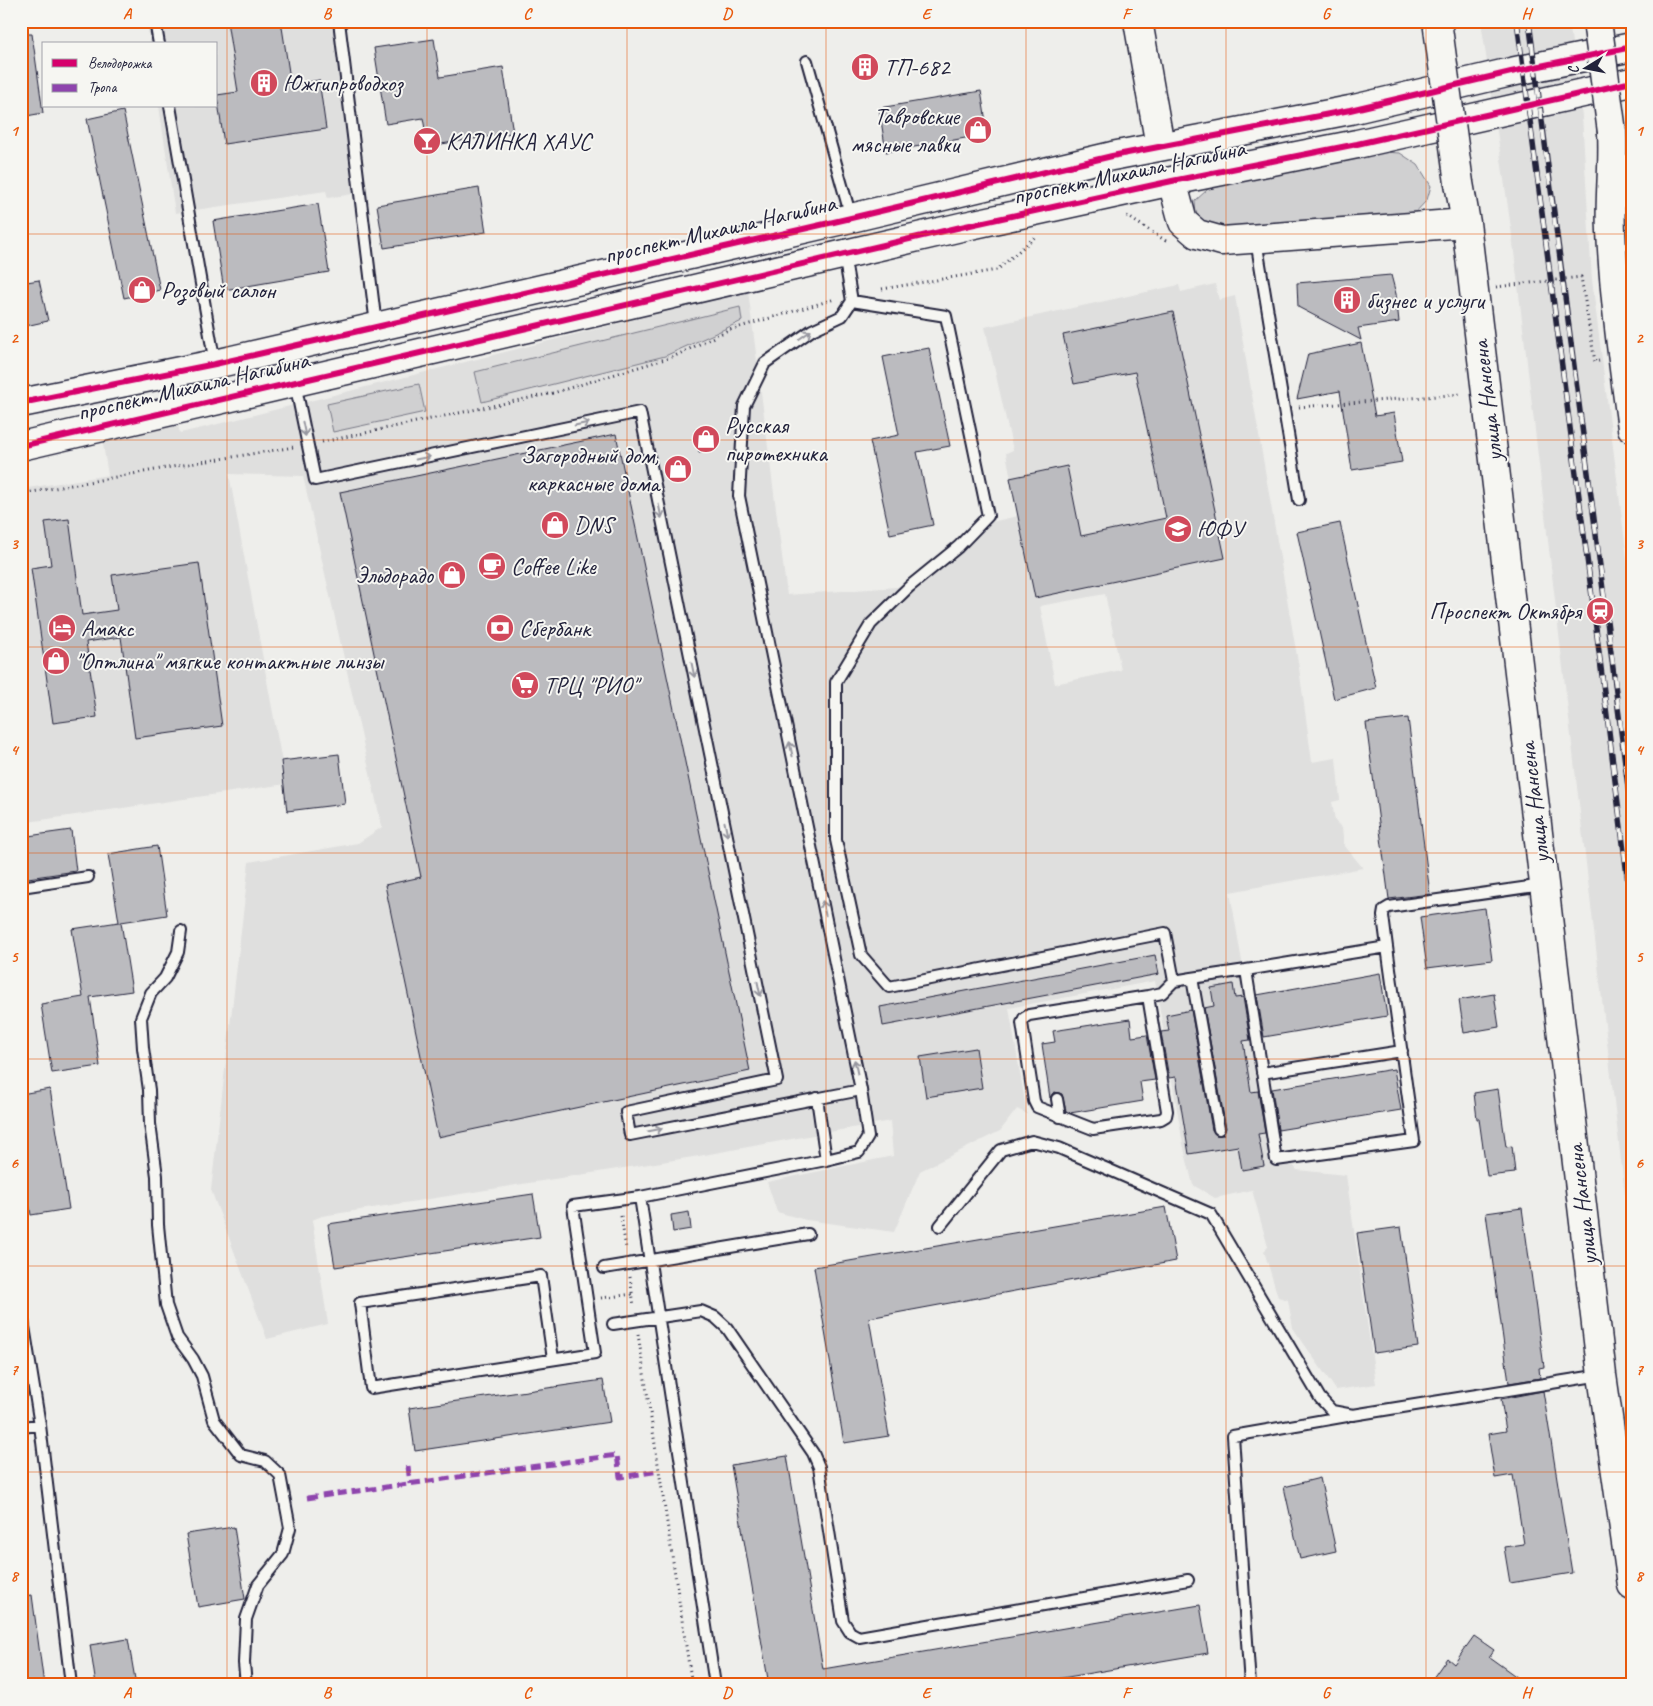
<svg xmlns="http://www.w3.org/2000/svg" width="1653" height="1706" viewBox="0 0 1653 1706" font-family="Caveat,sans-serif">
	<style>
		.built { fill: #dfdfde; fill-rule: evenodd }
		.green { fill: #d0d0d1; stroke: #797986 }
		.building { fill: #bbbbbf; stroke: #22223b }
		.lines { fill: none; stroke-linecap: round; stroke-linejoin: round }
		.lane-casing { stroke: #22223b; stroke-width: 14 }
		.secondary-casing { stroke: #22223b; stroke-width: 31 }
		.primary-casing { stroke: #22223b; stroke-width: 31 }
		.path { stroke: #22223b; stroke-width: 3; stroke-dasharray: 1 4; stroke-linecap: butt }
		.lane { stroke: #f6f6f2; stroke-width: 10 }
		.secondary { stroke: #f6f6f2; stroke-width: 28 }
		.primary { stroke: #f6f6f2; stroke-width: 28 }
		.rail-casing { stroke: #22223b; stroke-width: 5.5 }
		.rail { stroke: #f6f6f2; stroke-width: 4; stroke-dasharray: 11; stroke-linecap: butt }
		.primary-bridge-casing { stroke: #22223b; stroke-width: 31; stroke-linecap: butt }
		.primary-bridge { stroke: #f6f6f2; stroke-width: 28 }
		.quiet { stroke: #8e44ad; stroke-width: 5; stroke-dasharray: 10 5; stroke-linecap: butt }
		.cycleway-casing { stroke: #f6f6f2; stroke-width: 9 }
		.cycleway { stroke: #d6006c; stroke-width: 6 }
		.oneway { stroke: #9797a0 }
		.grid { fill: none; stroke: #e8590c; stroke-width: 1; stroke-opacity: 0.55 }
		.labels { text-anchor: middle; stroke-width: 4; stroke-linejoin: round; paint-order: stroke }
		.poi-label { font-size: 24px; fill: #22223b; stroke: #f6f6f2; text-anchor: start }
		.street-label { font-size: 24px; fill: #22223b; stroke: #f6f6f2 }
		.neatline { fill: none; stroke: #e8590c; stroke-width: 2 }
		.grid-label { font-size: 16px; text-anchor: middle; font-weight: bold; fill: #e8590c }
	</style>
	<rect width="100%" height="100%" fill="#eeeeeb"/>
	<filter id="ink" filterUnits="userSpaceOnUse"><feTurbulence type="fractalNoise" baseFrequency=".02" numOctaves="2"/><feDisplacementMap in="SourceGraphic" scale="10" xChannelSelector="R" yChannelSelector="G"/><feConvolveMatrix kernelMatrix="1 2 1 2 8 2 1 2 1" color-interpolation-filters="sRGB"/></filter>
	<g filter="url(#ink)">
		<path class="built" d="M 147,21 L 332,21 L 353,194 L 328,198 L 326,191 L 175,213 L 159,106 L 216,106 L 216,44 L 150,44 Z
			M 1481,21 L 1569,21 L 1582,116 L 1592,280 L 1632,598 L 1632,1254 L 1512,235 Z
			M 1215,284 L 1219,300 L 1235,296 L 1299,668 L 1312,762 L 1336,758 L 1340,800 L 1332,802 L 1335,821 L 1342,828 L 1344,845 L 1363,868 L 1230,892 L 1273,1141 L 1297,1170 L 1346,1175 L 1376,1384 L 1336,1390 L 1293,1328 L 1288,1300 L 1278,1297 L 1264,1251 L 1268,1247 L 1252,1190 L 1215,1198 L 1193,1185 L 1183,1144 L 1155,981 L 1009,1008 L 1027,1114 L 1017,1109 L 1000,1131 L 920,1171 L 894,1232 L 806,1220 L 777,1212 L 767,1182 L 893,1156 L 890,1121 L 693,1157 L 322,1216 L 312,1220 L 328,1324 L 267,1339 L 211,1190 L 249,862 L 358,843 L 382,827 L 303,476 L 229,474 L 286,784 L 21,823 L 21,487 L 22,489 L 108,475 L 102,438 L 177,422 L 180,433 L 202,428 L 748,291 L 787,595 L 910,586 L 987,523 L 1018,516 L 1006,453 L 1013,450 L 985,327 L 1179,285 L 1181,292 ZM 1105,594 L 1121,670 L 1055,684 L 1040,606 Z"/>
		<path class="green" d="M 1383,152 L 1400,153 L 1418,165 L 1431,186 L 1427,200 L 1412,216 L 1237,231 L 1208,226 L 1196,217 L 1195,201 L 1208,189 L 1218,185 Z
			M 740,307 L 742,321 L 665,356 L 482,402 L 475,372 Z
			M 419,384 L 425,412 L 333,432 L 327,404 Z"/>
		<path class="building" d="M 227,21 L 281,21 L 291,85 L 319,80 L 326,129 L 224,144 L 217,95 L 238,92 Z
			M 21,34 L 32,34 L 43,113 L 21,117 Z
			M 434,39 L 440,77 L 503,67 L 513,133 L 428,146 L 423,118 L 386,124 L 374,48 Z
			M 981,91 L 988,134 L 886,152 L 879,108 Z
			M 123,111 L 160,290 L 124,298 L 87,119 Z
			M 479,188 L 486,232 L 384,248 L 377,205 Z
			M 318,204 L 329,272 L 224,290 L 213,221 Z
			M 1391,275 L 1396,294 L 1399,322 L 1358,328 L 1361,340 L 1298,307 L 1297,283 Z
			M 39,280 L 48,321 L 21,327 L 21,283 Z
			M 1173,312 L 1225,558 L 1035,598 L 1010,478 L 1067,466 L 1081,536 L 1166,518 L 1135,372 L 1074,384 L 1063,335 Z
			M 1361,343 L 1375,416 L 1394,413 L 1402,462 L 1352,470 L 1340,391 L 1297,399 L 1308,354 Z
			M 929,348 L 950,446 L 917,452 L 933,525 L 890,534 L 870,441 L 899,435 L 883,357 Z
			M 712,427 L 717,449 L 699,452 L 695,430 Z
			M 616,434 L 750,1071 L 438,1137 L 385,885 L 421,877 L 340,492 Z
			M 69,519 L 82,615 L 117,610 L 112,575 L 199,563 L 222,726 L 135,738 L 121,637 L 86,642 L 97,717 L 53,723 L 31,568 L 51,565 L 45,522 Z
			M 1340,523 L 1376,688 L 1334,699 L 1297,532 Z
			M 1408,718 L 1430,894 L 1389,899 L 1366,723 Z
			M 339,754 L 345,804 L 287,811 L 281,761 Z
			M 71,830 L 76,871 L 21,879 L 21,837 Z
			M 157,846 L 167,915 L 121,922 L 132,991 L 90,997 L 100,1066 L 52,1073 L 41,1004 L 83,997 L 72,929 L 119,922 L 108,854 Z
			M 1485,908 L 1492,960 L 1427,968 L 1420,917 Z
			M 1155,955 L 1159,974 L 883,1026 L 880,1007 Z
			M 1380,973 L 1387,1016 L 1264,1037 L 1257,995 Z
			M 1233,984 L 1235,998 L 1243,997 L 1250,1040 L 1243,1041 L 1251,1092 L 1258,1091 L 1265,1133 L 1258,1134 L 1264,1166 L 1242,1170 L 1238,1146 L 1189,1154 L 1176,1077 L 1169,1078 L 1161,1032 L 1169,1031 L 1166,1015 L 1191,1010 L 1212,1130 L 1216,1135 L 1223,1135 L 1226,1128 L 1204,1008 L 1214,1006 L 1211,988 Z
			M 1494,994 L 1499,1027 L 1464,1033 L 1459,1000 Z
			M 1130,1019 L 1132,1037 L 1147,1035 L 1155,1080 L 1140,1082 L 1143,1101 L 1070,1113 L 1066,1111 L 1062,1094 L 1055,1092 L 1052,1094 L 1050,1098 L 1042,1044 L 1055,1042 L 1053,1031 Z
			M 976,1048 L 982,1088 L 926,1097 L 920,1057 Z
			M 1394,1069 L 1401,1110 L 1278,1130 L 1272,1089 Z
			M 50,1089 L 69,1209 L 31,1215 L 21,1154 L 21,1094 Z
			M 1498,1089 L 1506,1147 L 1512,1146 L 1515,1173 L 1487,1176 L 1479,1119 L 1477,1119 L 1474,1093 Z
			M 533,1194 L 540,1237 L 335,1267 L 328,1224 Z
			M 1166,1207 L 1176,1261 L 869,1318 L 889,1436 L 844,1443 L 814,1267 Z
			M 1522,1208 L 1544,1367 L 1539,1368 L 1540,1378 L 1509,1383 L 1486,1213 Z
			M 689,1212 L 691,1229 L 673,1232 L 671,1215 Z
			M 1401,1227 L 1418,1347 L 1374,1353 L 1357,1233 Z
			M 603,1380 L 610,1422 L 415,1451 L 409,1408 Z
			M 1543,1391 L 1572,1573 L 1510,1583 L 1504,1547 L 1524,1544 L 1513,1475 L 1495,1478 L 1488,1434 L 1506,1431 L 1501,1399 Z
			M 787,1456 L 823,1669 L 1200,1605 L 1208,1653 L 1021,1685 L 769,1685 L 731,1465 Z
			M 1320,1478 L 1336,1551 L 1300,1559 L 1284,1487 Z
			M 234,1527 L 245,1599 L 198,1607 L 186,1534 Z
			M 32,1595 L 44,1685 L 21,1685 L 21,1596 Z
			M 1474,1636 L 1494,1650 L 1489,1657 L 1528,1685 L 1428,1685 L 1447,1658 L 1454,1664 Z
			M 128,1639 L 136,1685 L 96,1685 L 90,1645 Z"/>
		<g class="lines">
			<defs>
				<path id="lane" d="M 155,21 L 159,44
					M 339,21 L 376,325
					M 807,61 L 851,217
					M 170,106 L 215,364
					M 1256,240 L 1299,500
					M 852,301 L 946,316 L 988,516 L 958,547 L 910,586 L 871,624 L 836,682 L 836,840 L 861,955 L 889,987 L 1165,933 L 1174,981
					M 295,383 L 315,480 L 640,412 L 777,1080 L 626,1112 L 630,1135 L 861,1090 L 739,496 L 744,406 L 765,363 L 812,330 L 842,316 L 852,301 L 844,255
					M 21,887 L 88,877
					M 181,931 L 178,952 L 165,978 L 151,993 L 141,1018 L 143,1048 L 149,1090 L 150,1124 L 157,1176 L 158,1225 L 166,1305 L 177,1337 L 193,1359 L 202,1376 L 214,1420 L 241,1455 L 265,1461 L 280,1475 L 290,1528 L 283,1554 L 258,1585 L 246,1619 L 244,1663 L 246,1685
					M 1387,947 L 1246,970 L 1276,1160 L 1414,1141 L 1387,947 L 1383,916 L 1384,910 L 1389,907 L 1543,885
					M 1192,978 L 1246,970
					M 1148,996 L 1167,1111 L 1166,1116 L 1161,1119 L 1093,1129 L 1037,1107 L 1034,1101 L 1022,1023 L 1024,1018 L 1029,1015 L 1148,996 L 1162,993 L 1174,981 L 1192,978 L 1219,1129
					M 1262,1073 L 1402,1051
					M 1057,1099 L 1060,1117
					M 826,1160 L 859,1152 L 868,1137 L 861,1090
					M 940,1226 L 1001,1150 L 1032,1141 L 1059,1148 L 1211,1214 L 1320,1398 L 1332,1411 L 1353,1415 L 1601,1375
					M 604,1268 L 808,1234
					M 21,1308 L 40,1425 L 71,1685
					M 613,1324 L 701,1311 L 715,1317 L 727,1328 L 813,1453 L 819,1467 L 843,1621 L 850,1632 L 859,1637 L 1188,1580
					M 553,1359 L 541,1276 L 360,1303 L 371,1388 L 595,1353 L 573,1206 L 640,1197
					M 21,1427 L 40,1425
					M 715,1685 L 640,1197 L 826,1160 L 817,1098
					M 1250,1685 L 1233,1436 L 1347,1416"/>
				<path id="secondary" d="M 1138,21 L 1160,146"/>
				<path id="primary" d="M 1612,132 C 1614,165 1609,198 1611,231 C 1614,297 1623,363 1632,428
					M 1172,181 L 1183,222 L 1197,234 L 1222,241 L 1466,223
					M 1459,183 L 1466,223 L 1602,1375 L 1632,1585
					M 21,403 L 215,364 L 851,218 L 1112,156 L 1350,110 L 1511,72 L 1632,47
					M 21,446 L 961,227 L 1172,181 L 1357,144 L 1632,82"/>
			</defs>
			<use href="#lane" class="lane-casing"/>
			<use href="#secondary" class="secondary-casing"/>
			<use href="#primary" class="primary-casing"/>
			<path class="path" d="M 1127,216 L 1166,241
				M 1496,287 L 1581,277 L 1595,362 L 1599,361
				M 882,289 L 997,270 L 1035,237
				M 1299,407 L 1462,394
				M 322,442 L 553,393 L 675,356 L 726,331 L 835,299
				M 21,494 L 183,465 L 294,447
				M 621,1216 L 626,1249
				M 630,1277 L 634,1306
				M 601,1298 L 633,1294
				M 638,1334 L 692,1685"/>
			<use href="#lane" class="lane"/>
			<use href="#secondary" class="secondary"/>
			<use href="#primary" class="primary"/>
			<defs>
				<path id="rail" d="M 1517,21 L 1594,612 L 1632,915
					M 1529,21 C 1562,287 1600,552 1632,818"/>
			</defs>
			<use href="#rail" class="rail-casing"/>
			<use href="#rail" class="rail"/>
			<defs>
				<path id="primary-bridge" d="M 1437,21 L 1459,183
					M 1597,21 L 1612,132"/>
			</defs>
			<use href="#primary-bridge" class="primary-bridge-casing"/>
			<use href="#primary-bridge" class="primary-bridge"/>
			<path class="quiet" d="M 408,1466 L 410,1484
				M 307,1498 L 617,1455 L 620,1477 L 659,1471"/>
			<defs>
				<path id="cycleway" d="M 21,403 L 215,364 L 851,218 L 1112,156 L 1350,110 L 1511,72 L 1632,47
					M 21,446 L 961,227 L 1172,181 L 1357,144 L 1632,82"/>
			</defs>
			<use href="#cycleway" class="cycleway-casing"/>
			<use href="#cycleway" class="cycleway"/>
		</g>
		<defs><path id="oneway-shaft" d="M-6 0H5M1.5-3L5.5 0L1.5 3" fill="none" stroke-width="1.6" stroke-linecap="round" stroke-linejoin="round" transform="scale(1.25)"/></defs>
		<g class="oneway">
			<use href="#oneway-shaft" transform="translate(805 335) rotate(-35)"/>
			<use href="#oneway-shaft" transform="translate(582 424) rotate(-12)"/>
			<use href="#oneway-shaft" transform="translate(304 429) rotate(78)"/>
			<use href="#oneway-shaft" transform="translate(423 458) rotate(-12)"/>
			<use href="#oneway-shaft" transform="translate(660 511) rotate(78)"/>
			<use href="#oneway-shaft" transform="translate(693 670) rotate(78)"/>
			<use href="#oneway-shaft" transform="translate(791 749) rotate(-102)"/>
			<use href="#oneway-shaft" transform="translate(726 829) rotate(78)"/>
			<use href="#oneway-shaft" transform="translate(824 908) rotate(-102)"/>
			<use href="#oneway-shaft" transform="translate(759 989) rotate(78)"/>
			<use href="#oneway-shaft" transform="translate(856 1067) rotate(-102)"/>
			<use href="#oneway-shaft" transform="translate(655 1130) rotate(-11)"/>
		</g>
	</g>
	<path class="grid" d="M 227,21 L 227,1685M 427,21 L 427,1685M 627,21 L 627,1685M 826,21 L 826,1685M 1026,21 L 1026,1685M 1226,21 L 1226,1685M 1426,21 L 1426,1685M 21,234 L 1632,234M 21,440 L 1632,440M 21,647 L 1632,647M 21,853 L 1632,853M 21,1059 L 1632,1059M 21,1266 L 1632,1266M 21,1472 L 1632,1472"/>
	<defs>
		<symbol id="building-disc" viewBox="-11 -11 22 22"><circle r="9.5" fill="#d1495b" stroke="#f6f6f2"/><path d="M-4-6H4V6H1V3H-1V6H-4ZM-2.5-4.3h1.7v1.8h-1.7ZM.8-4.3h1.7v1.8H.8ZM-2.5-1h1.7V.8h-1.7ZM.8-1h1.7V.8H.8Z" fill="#fff"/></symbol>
		<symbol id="shop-disc" viewBox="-11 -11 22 22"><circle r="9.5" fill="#d1495b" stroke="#f6f6f2"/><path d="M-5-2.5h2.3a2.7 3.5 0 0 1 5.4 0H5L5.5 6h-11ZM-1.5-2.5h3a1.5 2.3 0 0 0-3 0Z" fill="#fff"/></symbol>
		<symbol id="bar-disc" viewBox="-11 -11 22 22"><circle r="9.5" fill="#d1495b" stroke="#f6f6f2"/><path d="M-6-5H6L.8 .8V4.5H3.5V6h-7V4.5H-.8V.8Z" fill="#fff"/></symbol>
		<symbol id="university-disc" viewBox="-11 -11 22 22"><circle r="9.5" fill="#d1495b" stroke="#f6f6f2"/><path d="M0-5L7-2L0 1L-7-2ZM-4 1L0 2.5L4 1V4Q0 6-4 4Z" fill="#fff"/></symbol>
		<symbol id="cafe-disc" viewBox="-11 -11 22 22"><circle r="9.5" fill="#d1495b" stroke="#f6f6f2"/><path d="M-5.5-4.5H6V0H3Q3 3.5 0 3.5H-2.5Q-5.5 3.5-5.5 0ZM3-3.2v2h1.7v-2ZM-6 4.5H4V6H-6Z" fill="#fff"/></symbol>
		<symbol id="station-disc" viewBox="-11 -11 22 22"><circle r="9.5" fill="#d1495b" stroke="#f6f6f2"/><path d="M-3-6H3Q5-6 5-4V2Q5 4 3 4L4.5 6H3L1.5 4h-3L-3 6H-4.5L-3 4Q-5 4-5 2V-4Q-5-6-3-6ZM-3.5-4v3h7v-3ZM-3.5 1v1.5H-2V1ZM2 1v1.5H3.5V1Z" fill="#fff"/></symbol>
		<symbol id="hotel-disc" viewBox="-11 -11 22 22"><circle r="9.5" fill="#d1495b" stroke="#f6f6f2"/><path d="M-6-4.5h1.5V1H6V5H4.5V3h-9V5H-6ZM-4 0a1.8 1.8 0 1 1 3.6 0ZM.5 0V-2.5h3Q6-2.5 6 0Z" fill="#fff"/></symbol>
		<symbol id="bank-disc" viewBox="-11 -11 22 22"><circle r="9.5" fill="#d1495b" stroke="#f6f6f2"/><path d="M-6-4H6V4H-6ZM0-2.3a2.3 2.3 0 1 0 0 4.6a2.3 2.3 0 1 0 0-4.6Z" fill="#fff"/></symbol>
		<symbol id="supermarket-disc" viewBox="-11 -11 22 22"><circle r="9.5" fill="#d1495b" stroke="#f6f6f2"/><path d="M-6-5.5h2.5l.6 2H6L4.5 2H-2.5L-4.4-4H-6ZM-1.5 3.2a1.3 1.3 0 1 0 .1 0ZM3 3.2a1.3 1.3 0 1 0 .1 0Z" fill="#fff"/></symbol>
	</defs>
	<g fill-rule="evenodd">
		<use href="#building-disc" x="849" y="51" width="32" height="32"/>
		<use href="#building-disc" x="248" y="67" width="32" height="32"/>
		<use href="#shop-disc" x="962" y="114" width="32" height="32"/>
		<use href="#bar-disc" x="411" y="125" width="32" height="32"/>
		<use href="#shop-disc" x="126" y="274" width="32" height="32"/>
		<use href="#building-disc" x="1331" y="284" width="32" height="32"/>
		<use href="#shop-disc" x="690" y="423" width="32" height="32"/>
		<use href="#shop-disc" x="662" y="453" width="32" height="32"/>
		<use href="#shop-disc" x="539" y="509" width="32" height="32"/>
		<use href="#university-disc" x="1162" y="513" width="32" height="32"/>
		<use href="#cafe-disc" x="476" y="550" width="32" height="32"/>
		<use href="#shop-disc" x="436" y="559" width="32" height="32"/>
		<use href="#station-disc" x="1584" y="595" width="32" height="32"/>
		<use href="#hotel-disc" x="46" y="612" width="32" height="32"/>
		<use href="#bank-disc" x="484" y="612" width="32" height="32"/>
		<use href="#shop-disc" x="40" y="645" width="32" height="32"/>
		<use href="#supermarket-disc" x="509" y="669" width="32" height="32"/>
	</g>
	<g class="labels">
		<g class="poi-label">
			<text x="884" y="75">ТП-682</text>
			<text x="283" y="91">Южгипроводхоз</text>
			<text x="959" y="124" text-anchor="end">Тавровские<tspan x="959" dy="28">мясные лавки</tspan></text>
			<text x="446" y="149">КАЛИНКА ХАУС</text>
			<text x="161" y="298">Розовый салон</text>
			<text x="1366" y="308">бизнес и услуги</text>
			<text x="725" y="433">Русская<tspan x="725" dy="28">пиротехника</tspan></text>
			<text x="659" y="463" text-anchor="end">Загородный дом,<tspan x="659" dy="28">каркасные дома</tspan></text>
			<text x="574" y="533">DNS</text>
			<text x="1197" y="537">ЮФУ</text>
			<text x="511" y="574">Coffee Like</text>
			<text x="433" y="583" text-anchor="end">Эльдорадо</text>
			<text x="1581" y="619" text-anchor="end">Проспект Октября</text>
			<text x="81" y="636">Амакс</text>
			<text x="519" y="636">Сбербанк</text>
			<text x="75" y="669">"Оптлина" мягкие контактные линзы</text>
			<text x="544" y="693">ТРЦ "РИО"</text>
		</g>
		<g class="street-label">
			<text transform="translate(1129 172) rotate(-12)" y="8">проспект Михаила Нагибина</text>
			<text transform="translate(720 229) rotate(-13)" y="8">проспект Михаила Нагибина</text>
			<text transform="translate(193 386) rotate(-13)" y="8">проспект Михаила Нагибина</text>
			<text transform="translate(1487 401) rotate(-97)" y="8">улица Нансена</text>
			<text transform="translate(1534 803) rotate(-97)" y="8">улица Нансена</text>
			<text transform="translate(1582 1205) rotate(-97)" y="8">улица Нансена</text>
		</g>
	</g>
	<rect width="1653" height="1706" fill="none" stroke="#f6f6f2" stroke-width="55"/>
	<rect x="42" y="42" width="175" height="65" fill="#f6f6f2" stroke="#a1a1a9"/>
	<rect x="52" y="59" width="25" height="8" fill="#d6006c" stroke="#a1a1a9"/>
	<text x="88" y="68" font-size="15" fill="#22223b">Велодорожка</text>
	<rect x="52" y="84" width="25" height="8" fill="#8e44ad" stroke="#a1a1a9"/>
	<text x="88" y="92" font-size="15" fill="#22223b">Тропа</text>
	<g transform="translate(1586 68) rotate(260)" stroke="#f6f6f2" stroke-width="4" paint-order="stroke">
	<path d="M0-4L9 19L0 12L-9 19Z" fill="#22223b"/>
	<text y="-8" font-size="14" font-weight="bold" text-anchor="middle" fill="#22223b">С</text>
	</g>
	<rect x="28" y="28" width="1598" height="1650" class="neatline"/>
	<g class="grid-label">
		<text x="127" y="19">A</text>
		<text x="327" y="19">B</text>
		<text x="527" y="19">C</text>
		<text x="727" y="19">D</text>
		<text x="926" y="19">E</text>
		<text x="1126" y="19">F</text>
		<text x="1326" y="19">G</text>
		<text x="1526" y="19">H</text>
		<text x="14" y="136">1</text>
		<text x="1639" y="136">1</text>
		<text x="14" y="343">2</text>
		<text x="1639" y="343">2</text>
		<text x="14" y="549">3</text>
		<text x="1639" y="549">3</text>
		<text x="14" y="755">4</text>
		<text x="1639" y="755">4</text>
		<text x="14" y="962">5</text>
		<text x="1639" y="962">5</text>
		<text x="14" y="1168">6</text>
		<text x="1639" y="1168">6</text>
		<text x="14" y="1375">7</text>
		<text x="1639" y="1375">7</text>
		<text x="14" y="1581">8</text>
		<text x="1639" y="1581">8</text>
		<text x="127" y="1698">A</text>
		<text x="327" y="1698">B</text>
		<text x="527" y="1698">C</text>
		<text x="727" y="1698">D</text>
		<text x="926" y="1698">E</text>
		<text x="1126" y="1698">F</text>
		<text x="1326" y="1698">G</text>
		<text x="1526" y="1698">H</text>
	</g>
</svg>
